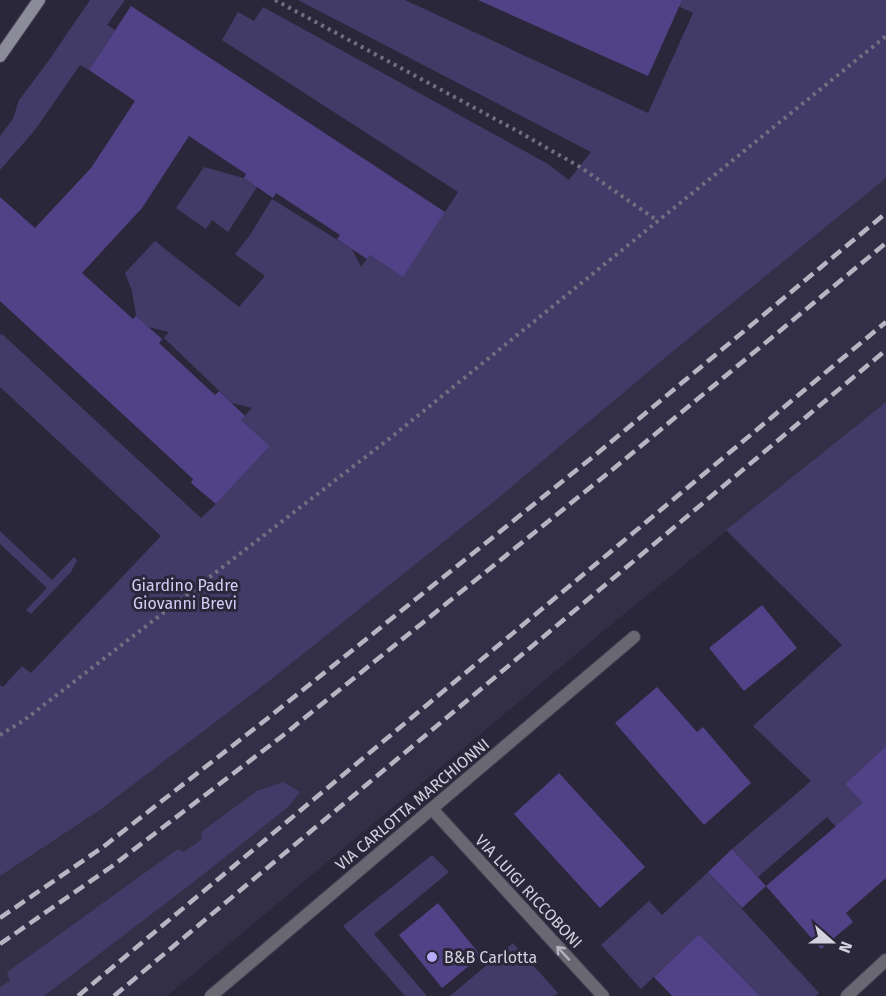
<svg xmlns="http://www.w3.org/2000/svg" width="886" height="996" viewBox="0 0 886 996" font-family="'Fira Sans',sans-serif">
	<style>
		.built { fill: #332f47 }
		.green { fill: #433b67 }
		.building { fill: #514287 }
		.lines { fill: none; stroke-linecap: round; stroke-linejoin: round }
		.lane-casing { stroke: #454254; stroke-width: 14 }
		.street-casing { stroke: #454254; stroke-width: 14 }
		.secondary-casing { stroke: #454254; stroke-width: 14 }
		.path { stroke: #727080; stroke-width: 4; stroke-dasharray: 3 4.5; stroke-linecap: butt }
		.lane { stroke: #696872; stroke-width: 12 }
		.street { stroke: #696872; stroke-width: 12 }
		.secondary { stroke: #8c8b9a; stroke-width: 12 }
		.rail { stroke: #b7b5c2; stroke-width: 4.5; stroke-dasharray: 12 6; stroke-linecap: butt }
		.oneway { stroke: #b3b2be }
		.poi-dot { fill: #b7abf8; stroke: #2a273a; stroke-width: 2 }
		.labels { text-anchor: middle; stroke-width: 6; stroke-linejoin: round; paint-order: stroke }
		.park-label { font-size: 16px; fill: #d3cef6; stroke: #2a273a }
		.street-label { font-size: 16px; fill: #d3d2de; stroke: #2a273a }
		.poi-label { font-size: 16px; fill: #d3d2de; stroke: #2a273a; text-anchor: start }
	</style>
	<rect width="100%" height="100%" fill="#2a273a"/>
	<path class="built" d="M 886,119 L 886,402 L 630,609 L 167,996 L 0,996 L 0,812 Z"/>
	<path class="green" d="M 90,0 L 125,0 L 107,25 L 115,30 L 89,70 L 80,65 L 35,130 L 0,170 L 0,136 L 13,119 L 19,100 L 47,63 Z
		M 298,0 L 405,0 L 648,113 L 693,13 L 665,0 L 886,0 L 886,178 L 667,356 L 497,499 L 269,681 L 101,809 L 0,876 L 0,685 L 3,687 L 22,666 L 31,673 L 161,536 L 0,387 L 0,335 L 2,334 L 201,518 L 216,504 L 270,446 L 241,420 L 252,408 L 232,403 L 164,338 L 169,332 L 148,327 L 136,316 L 132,291 L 125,273 L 155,241 L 239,307 L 265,276 L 235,254 L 250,235 L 272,199 L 352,249 L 361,267 L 370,255 L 403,276 L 458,192 L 222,40 L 238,12 L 254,21 L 263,7 L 548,164 L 569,180 L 591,152 Z
		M 204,167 L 244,178 L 257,187 L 228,232 L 212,220 L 206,229 L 176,208 Z
		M 886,402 L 886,746 L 845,784 L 866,806 L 886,860 L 886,880 L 827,817 L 758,877 L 732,849 L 811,781 L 753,726 L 842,645 L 726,530 Z
		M 0,531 L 52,580 L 74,557 L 77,560 L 71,572 L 31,614 L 26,610 L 47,588 L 0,544 Z
		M 283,782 L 300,792 L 288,807 L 191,884 L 44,996 L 0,996 L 0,987 L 10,981 L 7,972 L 178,849 L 184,852 L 202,839 L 201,832 L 257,791 Z
		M 432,855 L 449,872 L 374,934 L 427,996 L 405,996 L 343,926 Z
		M 708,872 L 819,993 L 816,996 L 760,996 L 699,934 L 641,989 L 601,945 L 649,901 L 662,915 Z
		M 513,943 L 558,993 L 554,996 L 450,996 Z"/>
	<path class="building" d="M 478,0 L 682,0 L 648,76 Z
		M 131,6 L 445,212 L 403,277 L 370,255 L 367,259 L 337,239 L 340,235 L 276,193 L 273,198 L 244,178 L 246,174 L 189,136 L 142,208 L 82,273 L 133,319 L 136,316 L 162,339 L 159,343 L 215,395 L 219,391 L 245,416 L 241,420 L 270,446 L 216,504 L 191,483 L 193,479 L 0,301 L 0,197 L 35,228 L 91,168 L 135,101 L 89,70 Z
		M 762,605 L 797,648 L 744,691 L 709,648 Z
		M 657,687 L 697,732 L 703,727 L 751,783 L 704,825 L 615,723 Z
		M 886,746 L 886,878 L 846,913 L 853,922 L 821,949 L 766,886 L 863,803 L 845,784 Z
		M 559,773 L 645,867 L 600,908 L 514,814 Z
		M 732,849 L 766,886 L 742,908 L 708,872 Z
		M 438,903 L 481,956 L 442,988 L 399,935 Z
		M 699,934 L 760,996 L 672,996 L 654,977 Z"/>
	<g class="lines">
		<defs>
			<path id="lane" d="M 847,996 L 886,960"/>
			<path id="street" d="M 432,809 L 603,996
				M 211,996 L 634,637"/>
			<path id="secondary" d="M 0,56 L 39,0"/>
		</defs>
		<use href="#lane" class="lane-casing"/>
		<use href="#street" class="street-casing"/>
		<use href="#secondary" class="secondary-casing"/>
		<path class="path" d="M 275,0 L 521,133 L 580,167 L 658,221
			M 0,735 L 23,721 L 394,435 L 886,36"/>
		<use href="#lane" class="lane"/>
		<use href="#street" class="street"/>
		<use href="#secondary" class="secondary"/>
		<path class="rail" d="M 0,918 L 103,847 L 268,718 L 594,456 L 886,213
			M 0,944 L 111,867 L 281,737 L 607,474 L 886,243
			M 78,996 L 886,322
			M 114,996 L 886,350"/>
	</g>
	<defs><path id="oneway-shaft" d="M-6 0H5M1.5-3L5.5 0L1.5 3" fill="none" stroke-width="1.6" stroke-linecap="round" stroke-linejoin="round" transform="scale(1.5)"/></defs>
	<use class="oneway" href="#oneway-shaft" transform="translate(563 953) rotate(-133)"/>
	<circle class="poi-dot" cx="432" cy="957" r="6"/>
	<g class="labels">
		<g class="park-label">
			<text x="185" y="591">Giardino Padre<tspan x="185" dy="18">Giovanni Brevi</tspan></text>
		</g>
		<g class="street-label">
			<text transform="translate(412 804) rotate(-40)" y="6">VIA CARLOTTA MARCHIONNI</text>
			<text transform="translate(529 891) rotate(47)" y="6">VIA LUIGI RICCOBONI</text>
		</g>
		<g class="poi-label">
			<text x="444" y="963">B&amp;B Carlotta</text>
		</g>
	</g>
	<g transform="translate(832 942) rotate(111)" stroke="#2a273a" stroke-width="4.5" paint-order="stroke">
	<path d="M0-4.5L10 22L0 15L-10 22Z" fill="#d3d2de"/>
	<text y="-9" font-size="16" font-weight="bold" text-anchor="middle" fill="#d3d2de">N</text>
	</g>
</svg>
